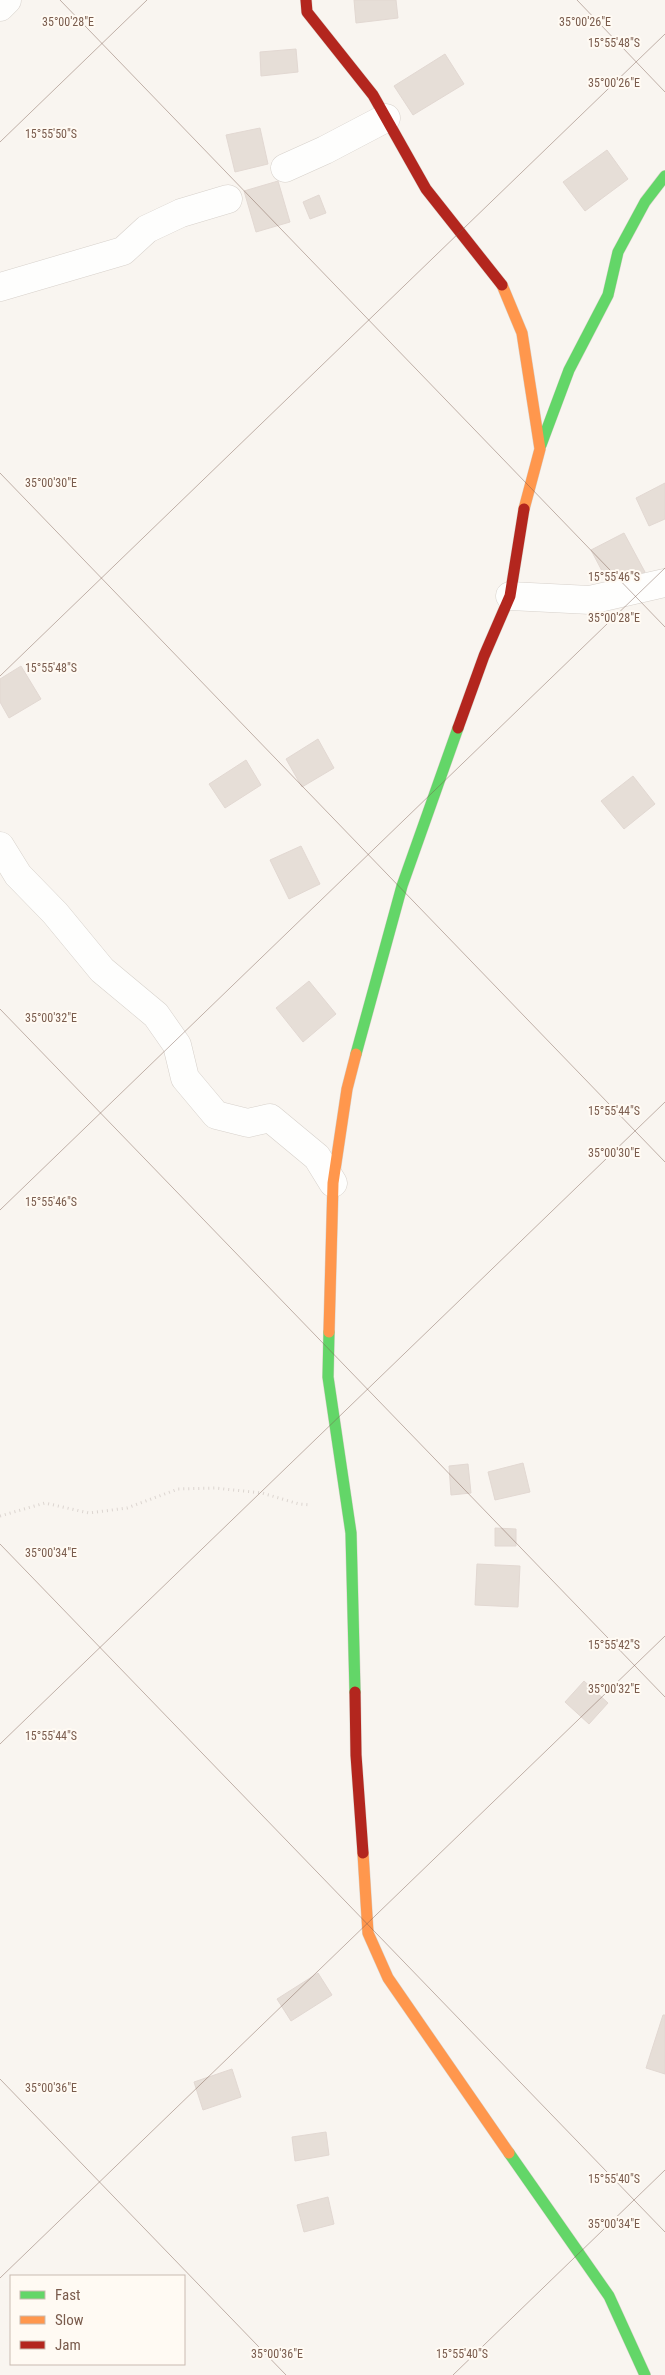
<svg xmlns="http://www.w3.org/2000/svg" width="665" height="2375" viewBox="0 0 665 2375" font-family="'Roboto Condensed',sans-serif">
	<style>
		.building { fill: #e6ded7; stroke: #e2d8d2 }
		.lines { fill: none; stroke-linecap: round; stroke-linejoin: round }
		.street-casing { stroke: #d7d1cb; stroke-width: 29 }
		.fast-casing { stroke: #d9d2cb; stroke-width: 12 }
		.slow-casing { stroke: #d9d2cb; stroke-width: 12 }
		.jam-casing { stroke: #d9d2cb; stroke-width: 12 }
		.path { stroke: #dcd5d0; stroke-width: 3; stroke-dasharray: 1 4; stroke-linecap: butt }
		.street { stroke: #fefefd; stroke-width: 28 }
		.fast { stroke: #63d668; stroke-width: 11 }
		.slow { stroke: #ff974d; stroke-width: 11 }
		.jam { stroke: #b3261e; stroke-width: 11 }
		.ticks { fill: none; stroke: #7a5c4d; stroke-width: 1; stroke-opacity: 0.45 }
		.ticks-label { font-size: 12px; text-anchor: middle; fill: #7a5c4d; stroke: #fffaf3; stroke-width: 4; stroke-linejoin: round; paint-order: stroke }
	</style>
	<rect width="100%" height="100%" fill="#f9f5f0"/>
	<path class="building" d="M 354,0 L 396,0 L 398,18 L 356,23 Z
		M 296,49 L 298,72 L 261,76 L 260,52 Z
		M 445,54 L 464,84 L 413,115 L 394,86 Z
		M 260,128 L 268,164 L 235,172 L 226,135 Z
		M 607,150 L 628,179 L 585,211 L 563,182 Z
		M 278,181 L 290,222 L 256,232 L 244,191 Z
		M 319,195 L 326,213 L 310,219 L 303,202 Z
		M 665,483 L 665,519 L 649,526 L 636,498 Z
		M 624,533 L 645,572 L 612,590 L 591,550 Z
		M 21,666 L 41,699 L 9,718 L 0,702 L 0,679 Z
		M 318,739 L 334,768 L 302,787 L 286,759 Z
		M 246,760 L 261,785 L 225,808 L 209,784 Z
		M 633,776 L 655,804 L 624,829 L 601,801 Z
		M 301,846 L 320,884 L 289,899 L 270,860 Z
		M 309,981 L 336,1014 L 303,1042 L 276,1008 Z
		M 523,1463 L 530,1492 L 495,1500 L 488,1472 Z
		M 468,1464 L 471,1493 L 451,1495 L 449,1466 Z
		M 495,1528 L 516,1529 L 516,1546 L 495,1546 Z
		M 477,1564 L 520,1566 L 518,1607 L 475,1605 Z
		M 584,1681 L 608,1703 L 589,1724 L 565,1702 Z
		M 318,1973 L 332,1995 L 291,2021 L 277,1999 Z
		M 663,2015 L 665,2015 L 665,2074 L 646,2068 Z
		M 232,2069 L 241,2097 L 203,2110 L 194,2082 Z
		M 326,2132 L 329,2155 L 295,2161 L 292,2137 Z
		M 328,2197 L 334,2224 L 304,2232 L 297,2205 Z"/>
	<g class="lines">
		<defs>
			<path id="street" d="M 0,7 L 7,0
				M 285,168 L 325,150 L 386,118
				M 0,287 L 123,251 L 147,229 L 181,213 L 228,199
				M 510,596 L 590,600 L 665,583
				M 0,846 L 18,875 L 55,913 L 102,970 L 156,1015 L 177,1045 L 185,1078 L 216,1115 L 248,1123 L 270,1118 L 317,1157 L 333,1183"/>
			<path id="fast" d="M 541,445 L 569,370 L 608,295 L 618,252 L 645,202 L 665,176
				M 356,1054 L 402,886 L 458,728
				M 329,1332 L 328,1377 L 351,1533 L 355,1692
				M 509,2153 L 609,2296 L 645,2375"/>
			<path id="slow" d="M 502,285 L 522,333 L 540,449 L 524,509
				M 329,1332 L 333,1183 L 347,1089 L 356,1054
				M 363,1853 L 368,1933 L 388,1978 L 509,2153"/>
			<path id="jam" d="M 306,0 L 307,12 L 373,95 L 426,189 L 502,285
				M 458,728 L 484,656 L 510,596 L 524,509
				M 355,1692 L 356,1755 L 363,1853"/>
		</defs>
		<use href="#street" class="street-casing"/>
		<use href="#fast" class="fast-casing"/>
		<use href="#slow" class="slow-casing"/>
		<use href="#jam" class="jam-casing"/>
		<path class="path" d="M 0,1516 L 45,1503 L 89,1513 L 127,1508 L 178,1489 L 215,1488 L 262,1493 L 299,1504 L 311,1505"/>
		<use href="#street" class="street"/>
		<use href="#fast" class="fast"/>
		<use href="#slow" class="slow"/>
		<use href="#jam" class="jam"/>
	</g>
	<path class="ticks" d="M 60,0 L 665,627M 577,0 L 665,92M 0,142 L 147,0M 0,473 L 665,1162M 0,676 L 665,34M 0,1009 L 665,1697M 0,1210 L 665,568M 0,1544 L 665,2232M 0,1744 L 665,1102M 0,2079 L 286,2375M 0,2278 L 665,1636M 453,2375 L 665,2170"/>
	<g class="ticks-label">
		<text x="68" y="26">35°00'28"E</text>
		<text x="585" y="26">35°00'26"E</text>
		<text x="614" y="47">15°55'48"S</text>
		<text x="614" y="87">35°00'26"E</text>
		<text x="51" y="138">15°55'50"S</text>
		<text x="51" y="487">35°00'30"E</text>
		<text x="614" y="581">15°55'46"S</text>
		<text x="614" y="622">35°00'28"E</text>
		<text x="51" y="672">15°55'48"S</text>
		<text x="51" y="1022">35°00'32"E</text>
		<text x="614" y="1115">15°55'44"S</text>
		<text x="614" y="1157">35°00'30"E</text>
		<text x="51" y="1206">15°55'46"S</text>
		<text x="51" y="1557">35°00'34"E</text>
		<text x="614" y="1649">15°55'42"S</text>
		<text x="614" y="1693">35°00'32"E</text>
		<text x="51" y="1740">15°55'44"S</text>
		<text x="51" y="2092">35°00'36"E</text>
		<text x="614" y="2183">15°55'40"S</text>
		<text x="614" y="2228">35°00'34"E</text>
		<text x="277" y="2358">35°00'36"E</text>
		<text x="462" y="2358">15°55'40"S</text>
	</g>
	<rect x="10" y="2275" width="175" height="90" fill="#fffaf3" stroke="#cabbb1"/>
	<rect x="20" y="2291" width="25" height="8" fill="#63d668" stroke="#cabbb1"/>
	<text x="55" y="2300" font-size="15" fill="#7a5c4d">Fast</text>
	<rect x="20" y="2316" width="25" height="8" fill="#ff974d" stroke="#cabbb1"/>
	<text x="55" y="2325" font-size="15" fill="#7a5c4d">Slow</text>
	<rect x="20" y="2341" width="25" height="8" fill="#b3261e" stroke="#cabbb1"/>
	<text x="55" y="2350" font-size="15" fill="#7a5c4d">Jam</text>
</svg>
